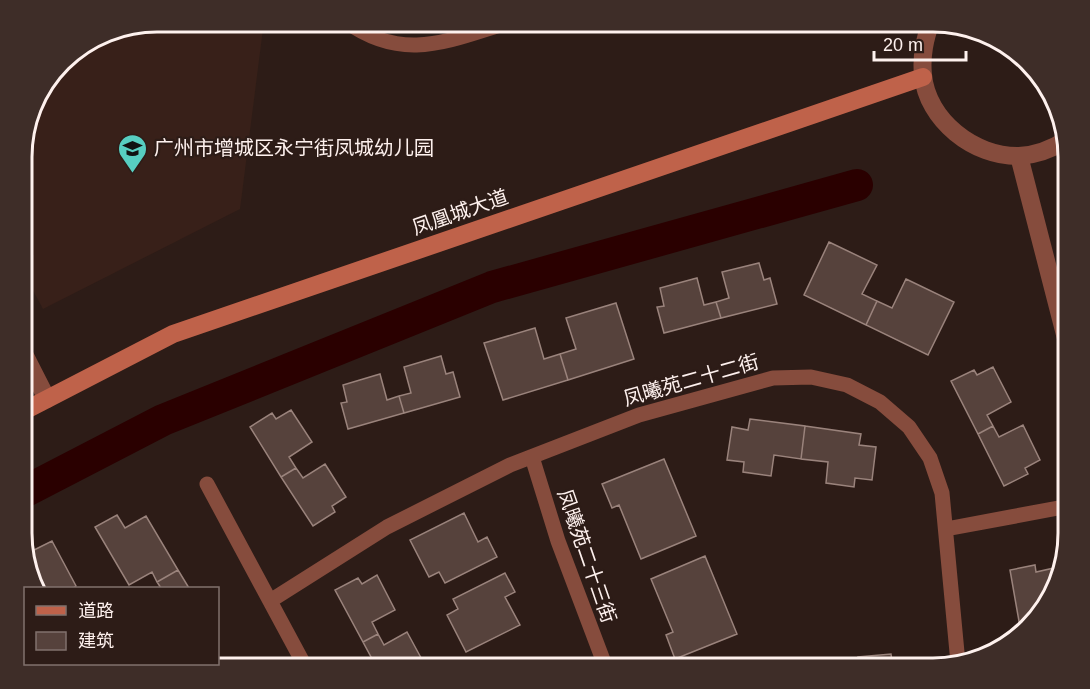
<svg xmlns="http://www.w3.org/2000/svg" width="1090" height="689" viewBox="0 0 1090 689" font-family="Arial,'Noto Sans SC',sans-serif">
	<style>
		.built { fill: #382019 }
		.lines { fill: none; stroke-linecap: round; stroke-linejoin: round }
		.canal { stroke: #2a0000; stroke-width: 32 }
		.building { fill: #56423c; stroke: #9a837c; stroke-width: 1.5 }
		.lane { stroke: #864c3d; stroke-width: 15 }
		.street { stroke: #864c3d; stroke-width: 18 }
		.secondary { stroke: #bf624a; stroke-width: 18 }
		.labels { text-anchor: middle; stroke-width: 4.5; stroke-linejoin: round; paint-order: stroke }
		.poi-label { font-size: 20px; fill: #fef1ee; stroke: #2d1c17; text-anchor: start }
		.street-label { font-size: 20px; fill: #fef1ee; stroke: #2d1c17 }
		.rim { fill: none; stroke: #fef1ee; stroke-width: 3 }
	</style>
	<rect width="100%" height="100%" fill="#2d1c17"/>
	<path class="built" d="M 157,21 L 264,21 L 240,209 L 43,309 L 22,270 L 22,139 L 35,96 L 67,55 L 105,31 Z"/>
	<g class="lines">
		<path class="canal" d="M 22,493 L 163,420 L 492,287 L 857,185"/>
	</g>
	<path class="building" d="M 829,242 L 877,265 L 862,294 L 877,301 L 866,325 L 804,295 Z
		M 759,263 L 764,280 L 770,278 L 777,304 L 721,318 L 716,302 L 729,298 L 722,272 Z
		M 697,278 L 704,305 L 716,302 L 721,318 L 664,333 L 657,307 L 664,306 L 660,288 Z
		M 906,279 L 954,302 L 928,355 L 866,325 L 877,301 L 892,308 Z
		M 616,303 L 634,359 L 568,380 L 560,354 L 576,349 L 566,318 Z
		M 535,328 L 544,359 L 560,354 L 568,380 L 503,400 L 484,343 Z
		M 441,356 L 446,374 L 453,372 L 460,397 L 404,413 L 399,396 L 411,393 L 404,367 Z
		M 993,367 L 1011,402 L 987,415 L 993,426 L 978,434 L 951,381 L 974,370 L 977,375 Z
		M 380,374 L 387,400 L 399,396 L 404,413 L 348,429 L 341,403 L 347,402 L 343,385 Z
		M 291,410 L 312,442 L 289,457 L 296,468 L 281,477 L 250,427 L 272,413 L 276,419 Z
		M 750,419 L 805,426 L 801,459 L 774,455 L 771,476 L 743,472 L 744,462 L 727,460 L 732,427 L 748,430 Z
		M 1023,425 L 1040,460 L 1025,468 L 1028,474 L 1004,486 L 978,434 L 993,426 L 999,437 Z
		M 805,426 L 861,434 L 859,445 L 876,447 L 872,480 L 855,478 L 854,487 L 826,483 L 828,462 L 801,459 Z
		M 664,459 L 696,536 L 641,559 L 619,505 L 612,508 L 602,484 Z
		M 325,464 L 346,497 L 332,506 L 335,512 L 313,526 L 281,477 L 296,468 L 303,478 Z
		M 464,513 L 478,542 L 487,537 L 497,557 L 445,583 L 439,572 L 429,577 L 410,540 Z
		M 117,515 L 125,528 L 146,516 L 178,570 L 157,582 L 152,572 L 129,585 L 95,527 Z
		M 52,541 L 76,586 L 73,588 L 35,588 L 24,555 Z
		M 705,556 L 737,634 L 675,659 L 666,635 L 673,632 L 651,579 Z
		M 1035,565 L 1036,572 L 1054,568 L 1056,579 L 1046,607 L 1035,612 L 1036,617 L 1027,626 L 1020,627 L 1010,570 Z
		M 178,570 L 189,588 L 161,588 L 157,582 Z
		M 505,573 L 515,592 L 505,597 L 520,625 L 466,652 L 447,615 L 458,609 L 453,599 Z
		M 377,575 L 395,610 L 372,622 L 378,634 L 363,642 L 335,590 L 358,578 L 362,584 Z
		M 407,632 L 426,667 L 377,668 L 363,642 L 378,634 L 384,645 Z
		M 891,654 L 893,668 L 860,668 L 858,657 Z"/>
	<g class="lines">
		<path class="lane" d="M 345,21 C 405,64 449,40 513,21
			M 532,457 L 558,541 L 606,668
			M 207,484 L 306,668
			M 946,529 L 1069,506
			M 270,601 L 387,527 L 510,465 L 639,415 L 773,378 L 811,377 L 847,385 L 880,402 L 909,427 L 930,458 L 942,493 L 958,663"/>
		<path class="street" d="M 931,21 C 925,39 921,55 923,75 C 927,120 974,157 1019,156 C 1036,155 1052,149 1066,140
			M 1019,156 L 1069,350
			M 22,350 L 47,399"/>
		<path class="secondary" d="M 22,412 L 173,334 L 923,77"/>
	</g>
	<defs>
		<symbol id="school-pin" viewBox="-11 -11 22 30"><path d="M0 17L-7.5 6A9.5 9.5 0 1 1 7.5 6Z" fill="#57cec1" stroke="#2d1c17"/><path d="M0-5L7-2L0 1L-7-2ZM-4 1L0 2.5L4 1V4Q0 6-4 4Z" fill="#111"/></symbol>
	</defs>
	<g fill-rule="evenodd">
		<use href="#school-pin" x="116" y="132" width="33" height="45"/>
	</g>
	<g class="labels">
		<g class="poi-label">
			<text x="154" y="155">广州市增城区永宁街凤城幼儿园</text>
		</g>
		<g class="street-label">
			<text transform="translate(460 212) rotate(-19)" y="7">凤凰城大道</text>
			<text transform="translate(691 380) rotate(-16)" y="7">凤曦苑二十二街</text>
			<text transform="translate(587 556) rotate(71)" y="7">凤曦苑二十三街</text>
		</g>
	</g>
	<path d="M0 0H1090V689H0ZM157 32H933A125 125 0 0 1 1058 157V533A125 125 0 0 1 933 658H157A125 125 0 0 1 32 533V157A125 125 0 0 1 157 32Z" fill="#3e2d28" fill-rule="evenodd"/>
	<path class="rim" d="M157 32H933A125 125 0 0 1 1058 157V533A125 125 0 0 1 933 658H157A125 125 0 0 1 32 533V157A125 125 0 0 1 157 32Z"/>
	<rect x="24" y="587" width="195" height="78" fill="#2d1c17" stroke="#81716d" stroke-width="1.5"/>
	<rect x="36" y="606" width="30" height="9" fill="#bf624a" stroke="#81716d" stroke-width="1.5"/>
	<text x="78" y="617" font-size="18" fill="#fef1ee">道路</text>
	<rect x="36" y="632" width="30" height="18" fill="#56423c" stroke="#81716d" stroke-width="1.5"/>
	<text x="78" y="647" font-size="18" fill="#fef1ee">建筑</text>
	<path d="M874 51v9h92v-9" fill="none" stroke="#fef1ee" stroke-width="3"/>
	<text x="883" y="51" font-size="18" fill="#fef1ee" stroke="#2d1c17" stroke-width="4.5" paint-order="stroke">20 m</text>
</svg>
